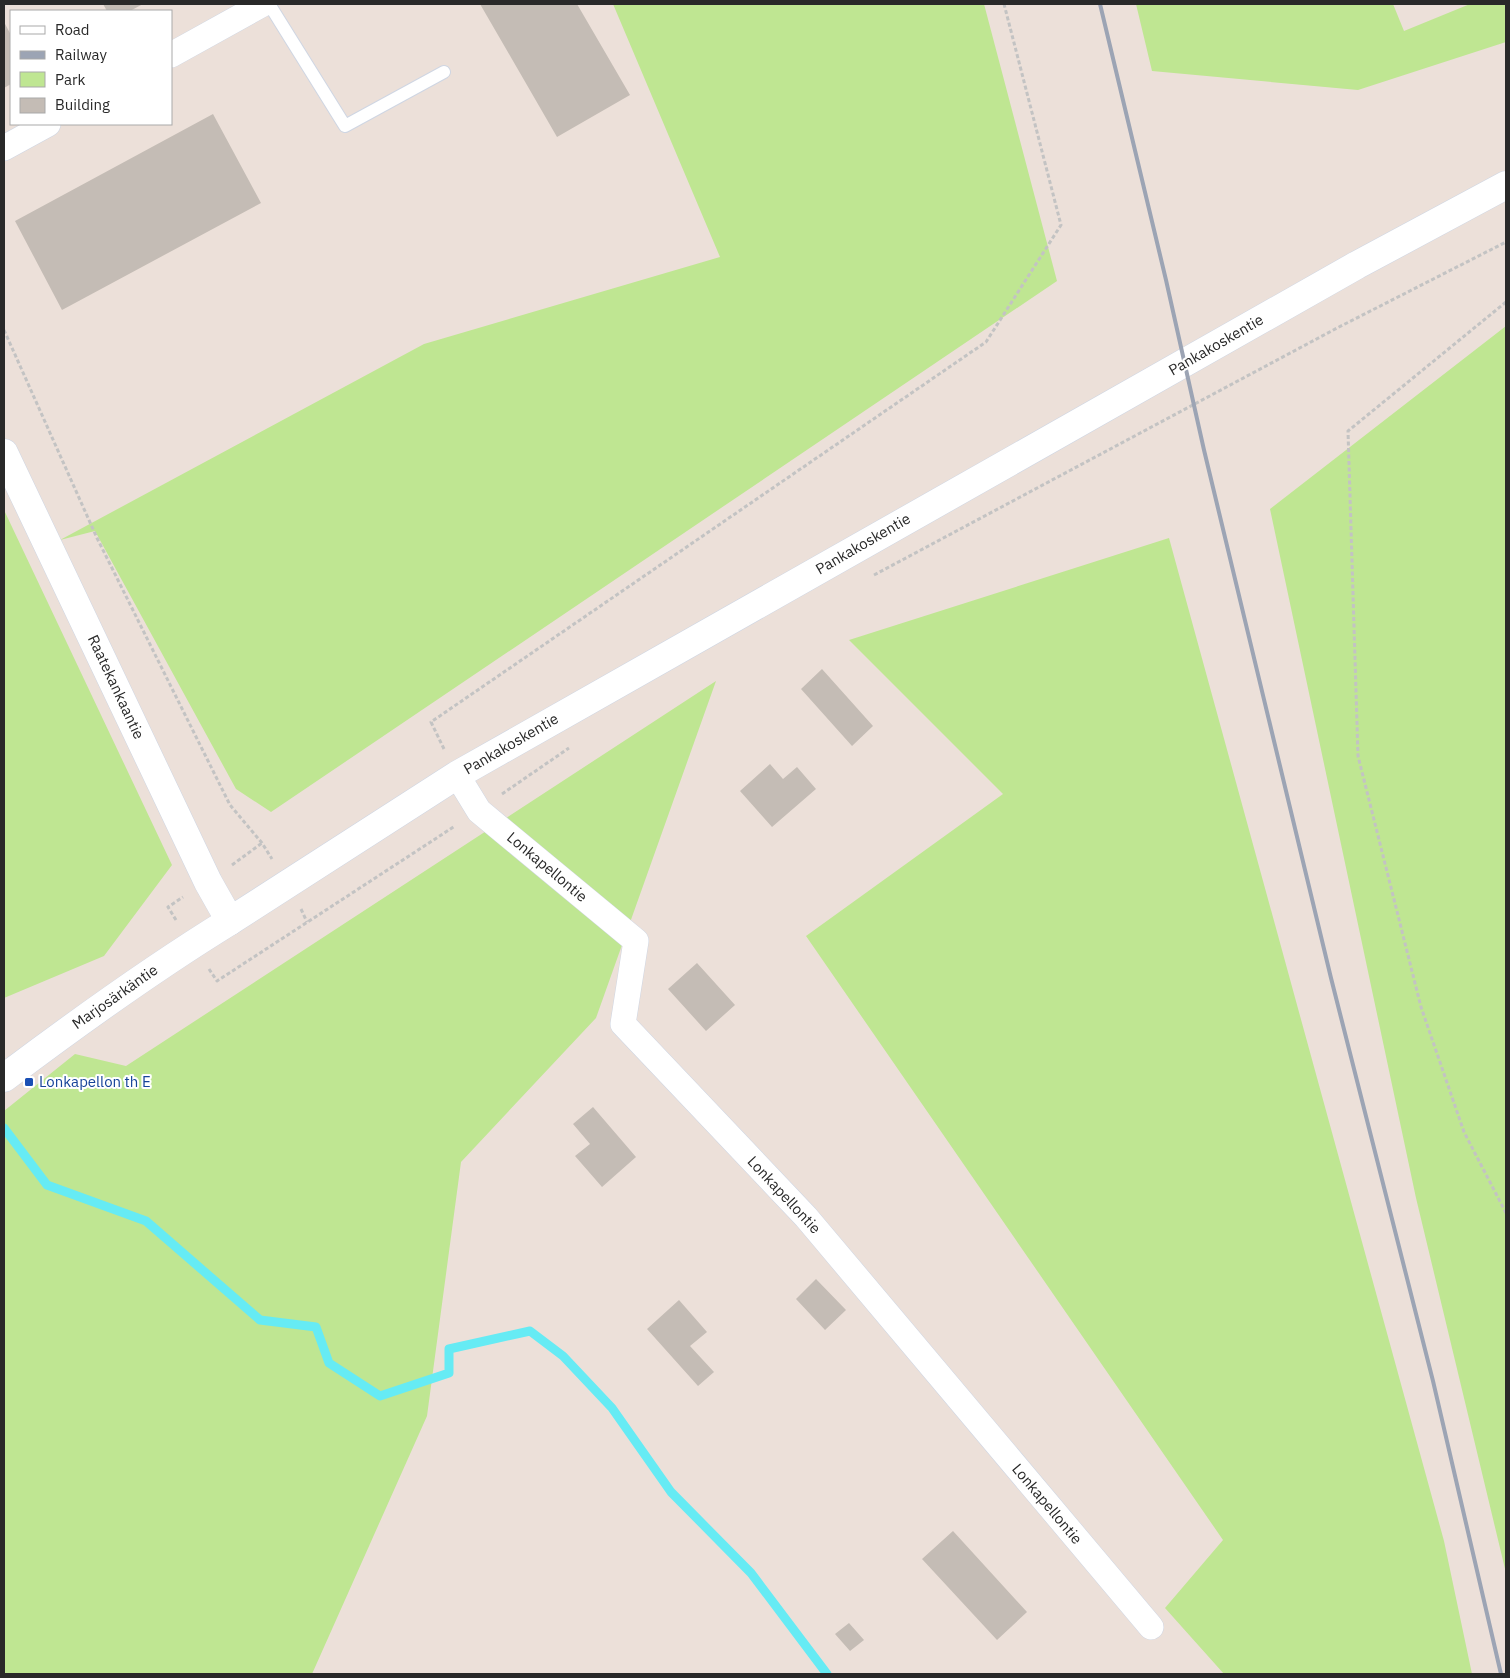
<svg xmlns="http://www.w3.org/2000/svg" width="1510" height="1678" viewBox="0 0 1510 1678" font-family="'IBM Plex Sans',sans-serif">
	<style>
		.green { fill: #bfe692 }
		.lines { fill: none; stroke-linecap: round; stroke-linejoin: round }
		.stream { stroke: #66ebf4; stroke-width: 9 }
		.building { fill: #c4bcb5 }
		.service-casing { stroke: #cfd6e3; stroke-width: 14 }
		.minor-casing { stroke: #cfd6e3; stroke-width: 26 }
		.tertiary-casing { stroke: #cfd6e3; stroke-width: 29 }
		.secondary-casing { stroke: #cfd6e3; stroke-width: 29 }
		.path { stroke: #c3c3c3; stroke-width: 3; stroke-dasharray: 4 2.5; stroke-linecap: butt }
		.service { stroke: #fff; stroke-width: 12 }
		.minor { stroke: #fff; stroke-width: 25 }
		.tertiary { stroke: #fff; stroke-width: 28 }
		.secondary { stroke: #fff; stroke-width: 28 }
		.rail { stroke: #9ca4b4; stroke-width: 4 }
		.transit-dot { fill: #1a4fb4; stroke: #fff; stroke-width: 2 }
		.labels { text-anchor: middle; stroke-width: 4; stroke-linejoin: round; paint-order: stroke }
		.street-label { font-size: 15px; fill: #292929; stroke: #fff }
		.transit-label { font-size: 15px; fill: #164399; stroke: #fff; text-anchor: start }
	</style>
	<rect width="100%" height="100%" fill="#ece0d9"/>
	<path class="green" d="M 613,4 L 984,4 L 1057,281 L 271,812 L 236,789 L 95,531 L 60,540 L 424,344 L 720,257 Z
		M 1136,4 L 1393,4 L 1404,31 L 1470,4 L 1506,4 L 1506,42 L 1358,90 L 1152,71 Z
		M 1506,326 L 1506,1573 L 1416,1198 L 1270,509 Z
		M 4,510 L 172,865 L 104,956 L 4,998 Z
		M 1169,538 L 1444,1541 L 1472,1674 L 1224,1674 L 1165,1608 L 1223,1540 L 806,936 L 1003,794 L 849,640 Z
		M 716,681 L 596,1018 L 461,1162 L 427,1416 L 312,1674 L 4,1674 L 4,1111 L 75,1054 L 126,1066 Z"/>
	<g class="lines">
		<path class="stream" d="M 4,1128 L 47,1185 L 146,1221 L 260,1320 L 316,1327 L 329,1363 L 380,1396 L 449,1373 L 449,1349 L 530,1331 L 563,1356 L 612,1408 L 671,1492 L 751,1573 L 827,1674"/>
	</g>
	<path class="building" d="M 103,4 L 143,4 L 130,11 L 107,11 Z
		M 480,4 L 577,4 L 630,95 L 557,137 Z
		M 4,22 L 11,35 L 11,84 L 4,88 Z
		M 213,114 L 261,203 L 62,310 L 15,221 Z
		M 822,669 L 873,726 L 852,746 L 801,689 Z
		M 770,764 L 783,779 L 797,767 L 816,789 L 772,827 L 740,791 Z
		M 697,963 L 735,1005 L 706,1031 L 668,989 Z
		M 593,1107 L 636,1157 L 602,1187 L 575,1156 L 590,1144 L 573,1124 Z
		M 816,1279 L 846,1310 L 825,1330 L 796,1299 Z
		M 679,1300 L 707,1332 L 690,1346 L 714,1372 L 698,1386 L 647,1329 Z
		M 953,1531 L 1027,1612 L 997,1640 L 922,1559 Z
		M 849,1623 L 864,1640 L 850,1651 L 835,1634 Z"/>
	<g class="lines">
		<defs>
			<path id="service" d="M 269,4 L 345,126 L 444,72"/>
			<path id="minor" d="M 171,55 L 263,4
				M 4,148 L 48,124
				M 457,775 L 479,811 L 636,941 L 623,1024 L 806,1217 L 1151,1627"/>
			<path id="tertiary" d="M 4,1078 C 77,1023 152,969 230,921"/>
			<path id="secondary" d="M 4,453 L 208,882 L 230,921 L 457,775 L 1357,265 L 1506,185"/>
		</defs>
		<use href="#service" class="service-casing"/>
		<use href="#minor" class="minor-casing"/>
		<use href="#tertiary" class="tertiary-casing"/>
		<use href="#secondary" class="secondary-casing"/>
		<path class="path" d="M 1506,302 L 1348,431 L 1358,756 L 1421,1007 L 1464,1132 L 1506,1213
			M 4,330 L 97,538 L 230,805 L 262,843 L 272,859
			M 874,575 L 1339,327 L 1506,242
			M 444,749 L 431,722 L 986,342 L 1061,225 L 1004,4
			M 502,794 L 569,748
			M 232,865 L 262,843
			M 301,909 L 307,922
			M 176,920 L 168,907 L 183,897
			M 209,969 L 217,981 L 455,826"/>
		<use href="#service" class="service"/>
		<use href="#minor" class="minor"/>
		<use href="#tertiary" class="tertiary"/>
		<use href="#secondary" class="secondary"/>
		<path class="rail" d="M 1100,4 L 1166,280 L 1204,450 L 1331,978 L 1433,1381 L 1501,1674"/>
	</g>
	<rect class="transit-dot" x="24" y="1077" width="10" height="10" rx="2.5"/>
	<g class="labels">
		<g class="street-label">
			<text transform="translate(1216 345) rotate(-30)" y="5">Pankakoskentie</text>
			<text transform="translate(863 544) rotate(-30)" y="5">Pankakoskentie</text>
			<text transform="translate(116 687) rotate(65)" y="5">Raatekankaantie</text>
			<text transform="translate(511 744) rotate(-30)" y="5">Pankakoskentie</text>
			<text transform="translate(547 867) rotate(40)" y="5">Lonkapellontie</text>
			<text transform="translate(115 997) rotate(-35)" y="5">Marjosärkäntie</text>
			<text transform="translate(784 1195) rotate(47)" y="5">Lonkapellontie</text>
			<text transform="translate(1047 1504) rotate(50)" y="5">Lonkapellontie</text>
		</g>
		<g class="transit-label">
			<text x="39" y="1087">Lonkapellon th E</text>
		</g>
	</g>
	<rect width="1510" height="1678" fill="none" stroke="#292929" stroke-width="10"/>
	<rect x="10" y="10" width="162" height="115" fill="#ffffff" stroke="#a9a9a9"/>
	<rect x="20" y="26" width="25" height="8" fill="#ffffff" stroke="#a9a9a9"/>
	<text x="55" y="35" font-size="15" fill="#292929">Road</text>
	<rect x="20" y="51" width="25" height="8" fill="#9ca4b4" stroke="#a9a9a9"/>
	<text x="55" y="60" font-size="15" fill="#292929">Railway</text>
	<rect x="20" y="72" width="25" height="15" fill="#bfe692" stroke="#a9a9a9"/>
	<text x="55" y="85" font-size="15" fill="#292929">Park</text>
	<rect x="20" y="98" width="25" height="15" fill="#c4bcb5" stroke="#a9a9a9"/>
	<text x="55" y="110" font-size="15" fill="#292929">Building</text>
</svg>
